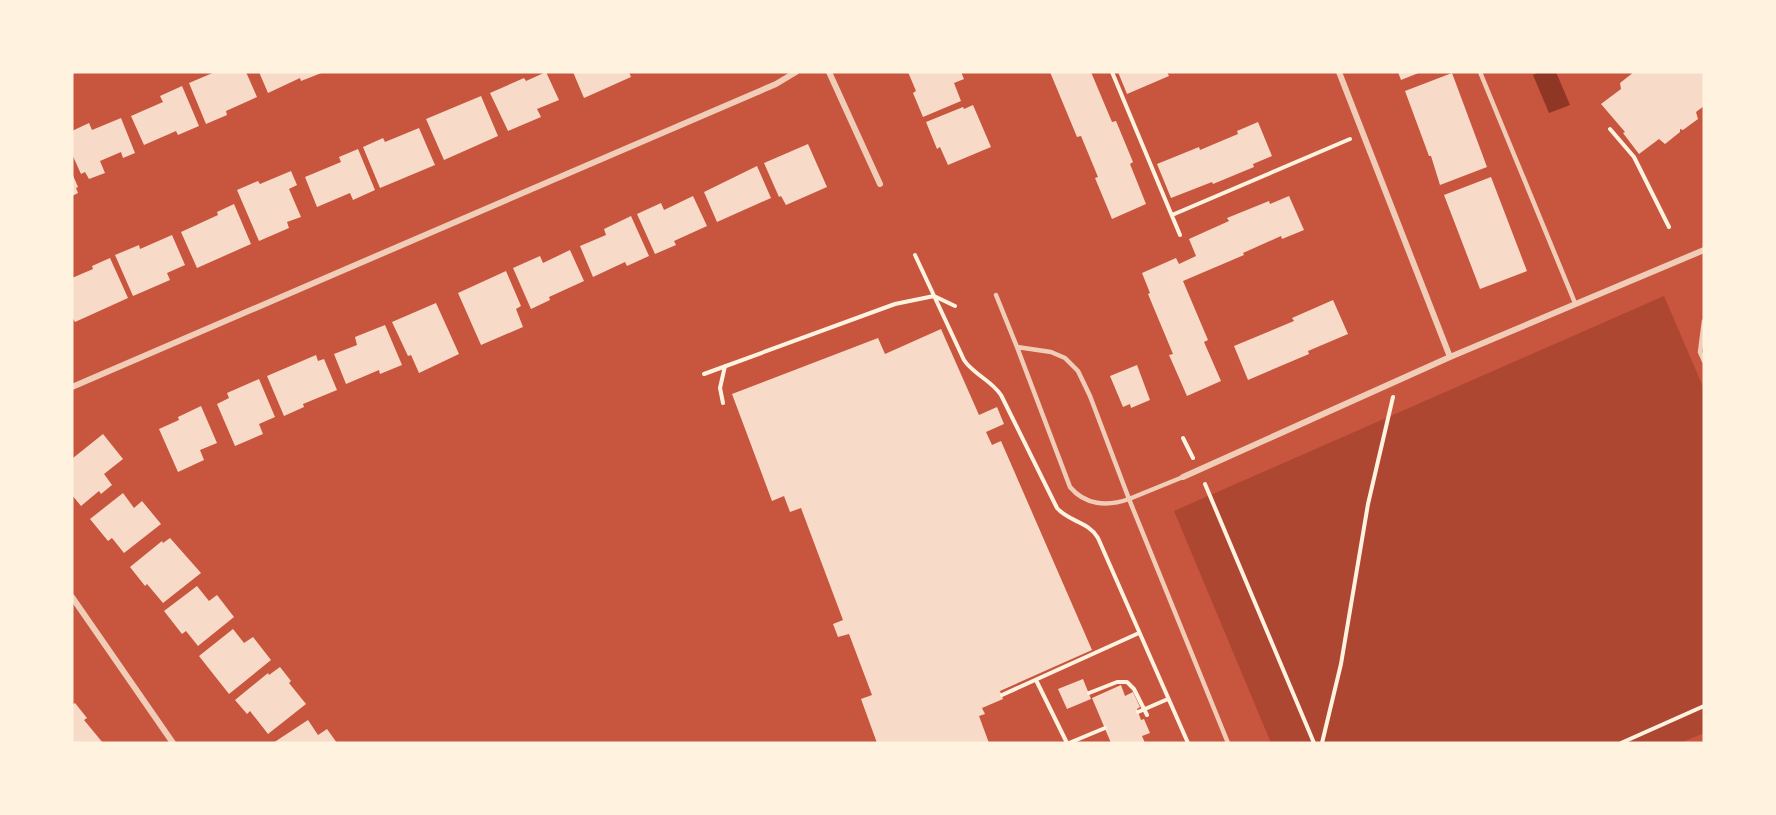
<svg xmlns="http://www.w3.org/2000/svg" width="1776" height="815" viewBox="0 0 1776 815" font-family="Manrope,sans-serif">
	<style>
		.green { fill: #ae4732 }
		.water { fill: #8f3625 }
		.building { fill: #f7dbc8 }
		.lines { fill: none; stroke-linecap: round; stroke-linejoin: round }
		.path { stroke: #fff3e0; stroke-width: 4 }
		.service { stroke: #f1ccb7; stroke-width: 4.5 }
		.minor { stroke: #f1ccb7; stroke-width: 6 }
	</style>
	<rect width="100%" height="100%" fill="#c8553d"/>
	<path class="green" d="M 1664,296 L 1704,389 L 1704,733 L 1680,743 L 1271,743 L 1174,511 Z"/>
	<path class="water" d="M 1539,72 L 1556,72 L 1570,105 L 1549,113 L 1533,75 Z"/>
	<path class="building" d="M 215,72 L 246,72 L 257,97 L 226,111 L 227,115 L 206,124 L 189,83 Z
		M 259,72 L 324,72 L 301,81 L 300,78 L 268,93 Z
		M 546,72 L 559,100 L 537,109 L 541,117 L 508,131 L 490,93 L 524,78 L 526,81 Z
		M 573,72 L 629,72 L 631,77 L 584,98 Z
		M 908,72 L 961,72 L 964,79 L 954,83 L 961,101 L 923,117 L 913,93 L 916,91 Z
		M 1050,72 L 1091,72 L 1112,122 L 1116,121 L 1133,162 L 1130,164 L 1146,204 L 1112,219 L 1095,178 L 1098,177 L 1081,136 L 1077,137 Z
		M 1118,72 L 1167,72 L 1169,76 L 1127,94 Z
		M 1398,72 L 1421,72 L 1401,80 Z
		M 1634,72 L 1704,72 L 1704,106 L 1696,112 L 1698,119 L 1683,130 L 1680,129 L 1680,132 L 1665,144 L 1659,139 L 1639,154 L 1623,133 L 1625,132 L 1601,104 L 1621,89 L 1620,83 Z
		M 1452,73 L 1487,167 L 1440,185 L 1431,156 L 1429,156 L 1405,91 Z
		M 182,86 L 199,126 L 178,135 L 176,131 L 144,145 L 131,116 L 163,102 L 160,96 Z
		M 481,96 L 498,136 L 444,160 L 426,119 Z
		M 973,105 L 991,147 L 948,165 L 940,147 L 937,149 L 926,122 L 963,107 L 964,109 Z
		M 121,118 L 135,153 L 123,158 L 121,152 L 100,161 L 105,173 L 89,179 L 85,172 L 81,174 L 72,154 L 72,131 L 89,123 L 92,130 Z
		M 1258,122 L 1272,156 L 1253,164 L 1254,167 L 1213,184 L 1212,182 L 1171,198 L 1157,164 L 1199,147 L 1200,150 L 1238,134 L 1237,131 Z
		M 419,128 L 435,165 L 380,188 L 363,147 L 383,138 L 385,142 Z
		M 808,144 L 827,187 L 786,205 L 781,196 L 779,197 L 764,163 Z
		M 358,149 L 375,190 L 353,200 L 350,193 L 317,207 L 305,177 L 341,162 L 339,157 Z
		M 757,166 L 771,198 L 717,222 L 704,192 Z
		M 291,171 L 297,185 L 289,189 L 301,217 L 287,222 L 289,228 L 259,241 L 237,190 L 258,181 L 260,184 Z
		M 72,173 L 78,187 L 76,188 L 78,193 L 72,196 Z
		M 1491,177 L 1527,271 L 1480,289 L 1444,195 Z
		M 693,196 L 707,226 L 674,241 L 676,245 L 655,254 L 637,214 L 661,203 L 664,210 Z
		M 1289,196 L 1304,230 L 1282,239 L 1281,236 L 1243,253 L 1244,255 L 1183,281 L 1208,340 L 1204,342 L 1221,381 L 1187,396 L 1169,355 L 1173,354 L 1148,294 L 1150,293 L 1142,273 L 1176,258 L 1179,264 L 1196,256 L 1189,239 L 1229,221 L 1227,218 L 1269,201 L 1270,204 Z
		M 234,204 L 251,244 L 197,268 L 181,232 L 218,215 L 217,212 Z
		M 631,216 L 649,256 L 627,266 L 625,262 L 593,277 L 580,246 L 606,235 L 604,229 Z
		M 172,235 L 185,265 L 167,273 L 170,280 L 133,296 L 115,255 L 139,245 L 140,249 Z
		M 570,250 L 584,281 L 549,297 L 550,300 L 531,309 L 513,268 L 540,256 L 543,263 Z
		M 110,258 L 128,298 L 75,322 L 72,317 L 72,278 L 93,269 L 92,266 Z
		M 506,271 L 521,306 L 516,309 L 523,327 L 481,345 L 458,293 Z
		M 1333,300 L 1348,334 L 1308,351 L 1309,354 L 1248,380 L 1234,346 L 1294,321 L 1292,318 Z
		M 436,303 L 459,354 L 419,373 L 411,355 L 408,356 L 392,322 Z
		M 385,325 L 402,365 L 380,374 L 379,370 L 346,384 L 334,354 L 357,345 L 355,337 Z
		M 941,329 L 979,415 L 997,407 L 1004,424 L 986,432 L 992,445 L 1001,441 L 1092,650 L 1000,691 L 1003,699 L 982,708 L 985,714 L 979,716 L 989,743 L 877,743 L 861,699 L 872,695 L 849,634 L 838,637 L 833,624 L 843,620 L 801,508 L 790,512 L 784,496 L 772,501 L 732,394 L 878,338 L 885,354 Z
		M 316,355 L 318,361 L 324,359 L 337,390 L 303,404 L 304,407 L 284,416 L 267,376 Z
		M 1137,365 L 1150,400 L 1131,408 L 1130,404 L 1123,407 L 1110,376 Z
		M 259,379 L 275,417 L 259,424 L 263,434 L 235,446 L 217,404 L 229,398 L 227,393 Z
		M 201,406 L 217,443 L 200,450 L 204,460 L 178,472 L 159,429 L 179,420 L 178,417 Z
		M 103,434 L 123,459 L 104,474 L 112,485 L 101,494 L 99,491 L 81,506 L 72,495 L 73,458 Z
		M 123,493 L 134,508 L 142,501 L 161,524 L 124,553 L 112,538 L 108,541 L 90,519 Z
		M 170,538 L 201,573 L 163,603 L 147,584 L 145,586 L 130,567 L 162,541 L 163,543 Z
		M 197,586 L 209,601 L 217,595 L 234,617 L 198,646 L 186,631 L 182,634 L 164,611 Z
		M 233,629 L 244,643 L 253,637 L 271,660 L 229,694 L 199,656 Z
		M 280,667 L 291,681 L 289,683 L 306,704 L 268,734 L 250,711 L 247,714 L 235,700 L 268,673 L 269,675 Z
		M 1083,679 L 1091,699 L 1067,709 L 1058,689 Z
		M 1121,685 L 1125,696 L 1133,692 L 1140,707 L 1137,709 L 1141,720 L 1144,719 L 1150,733 L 1142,736 L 1145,743 L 1111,743 L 1092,698 Z
		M 75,703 L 87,718 L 84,720 L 103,743 L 72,743 L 72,705 Z
		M 308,720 L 318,735 L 327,729 L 337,743 L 273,743 Z"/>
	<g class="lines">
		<path class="path" d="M 1112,72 L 1180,235
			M 1610,129 L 1634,157 L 1669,227
			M 1172,215 L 1350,139
			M 915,255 L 964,360 C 973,374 991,380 1001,395 L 1057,508 C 1069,522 1088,521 1098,538 L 1188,743
			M 704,374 L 895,304 L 934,296 L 955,306
			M 723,403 L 720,388 L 725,366
			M 1183,438 L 1193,458
			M 1205,484 L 1314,743
			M 1036,680 L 1067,743
			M 1089,693 L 1117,682 L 1127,682 L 1134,689 L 1147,715
			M 1002,695 L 1139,633
			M 1138,712 L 1168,699
			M 1069,743 L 1105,728
			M 1322,743 L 1341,664 L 1368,504 L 1393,397
			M 1621,743 L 1704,706"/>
		<path class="service" d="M 1480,72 L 1575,303
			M 996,295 L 1017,347 L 1051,352 L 1065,358 L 1078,371 L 1090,396 L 1129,499 C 1107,507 1085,505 1070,487 L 1017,347
			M 1704,321 L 1700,352 L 1704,361
			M 1183,477 L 1129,499 L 1228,743"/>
		<path class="minor" d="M 829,72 L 880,184
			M 1339,72 L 1450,357
			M 72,387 L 776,84 L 796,72
			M 1183,477 L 1450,357 L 1704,250
			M 72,597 L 173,743"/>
	</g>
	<rect width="1776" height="815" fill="none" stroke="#fff3e0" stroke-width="147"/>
</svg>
